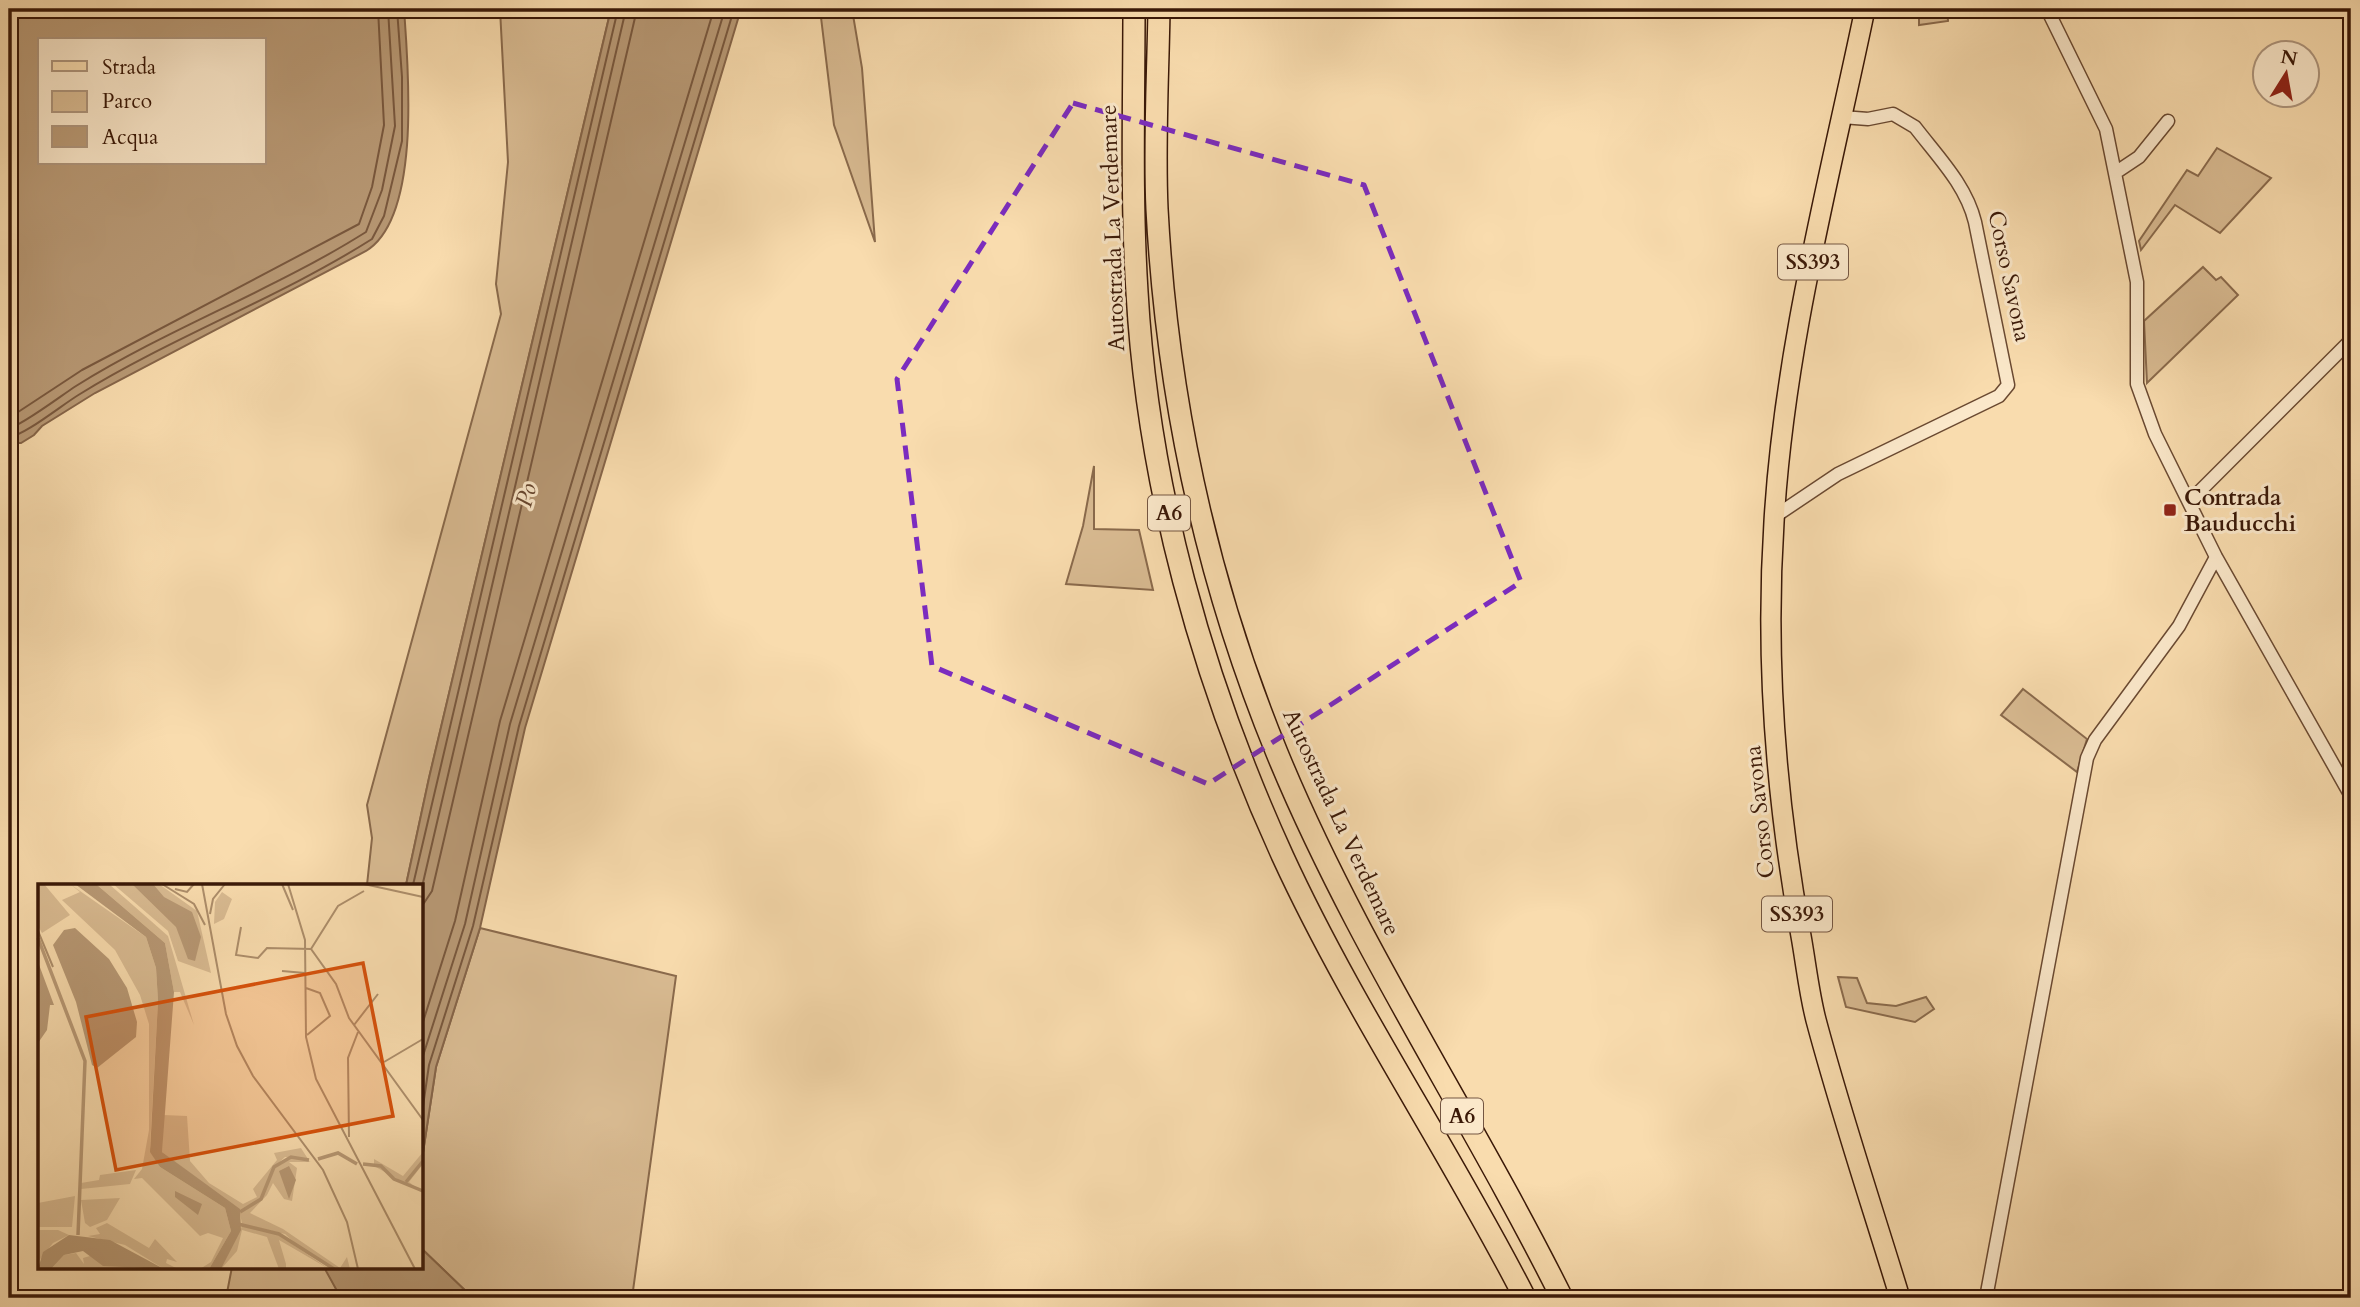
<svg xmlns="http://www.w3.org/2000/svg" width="2360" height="1307" viewBox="0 0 2360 1307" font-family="Cardo,serif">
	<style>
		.green { fill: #d9bb92; stroke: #8a6a4c; stroke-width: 2 }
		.water { fill: #b89975; stroke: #866549; stroke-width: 2; fill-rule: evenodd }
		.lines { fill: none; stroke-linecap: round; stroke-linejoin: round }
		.shore { stroke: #79583e; stroke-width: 2 }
		.minor-casing { stroke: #6a4931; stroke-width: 15 }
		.primary-casing { stroke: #3a1807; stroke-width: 22 }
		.motorway-casing { stroke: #3a1807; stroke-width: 24 }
		.minor { stroke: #fbe8ca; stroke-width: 12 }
		.primary { stroke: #f9dcae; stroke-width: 19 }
		.motorway { stroke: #f9dcae; stroke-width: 21 }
		.marked { fill: none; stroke: #7b2cbf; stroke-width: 5; stroke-dasharray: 14 9; stroke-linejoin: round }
		.poi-dot { fill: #8f2418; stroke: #fbe8ca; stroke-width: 2.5 }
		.labels { text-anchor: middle; stroke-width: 6; stroke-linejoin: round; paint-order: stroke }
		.shield { fill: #fbe8ca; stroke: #745642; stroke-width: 2 }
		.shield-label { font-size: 21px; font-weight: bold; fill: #3a1807 }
		.street-label { font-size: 23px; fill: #3a1807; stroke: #fbe8ca }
		.poi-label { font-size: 23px; font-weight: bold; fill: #3a1807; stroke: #fbe8ca; text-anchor: start }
		.water-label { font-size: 24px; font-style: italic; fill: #66452e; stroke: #fbe8ca }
		.inset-river { fill: none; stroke: #b89975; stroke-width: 3.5 }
		.inset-road { fill: none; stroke: #ad8e6b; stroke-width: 2 }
		.view { fill: #d7520c; fill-opacity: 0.15; stroke: #d7520c; stroke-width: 3.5 }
		.inset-edge { fill: none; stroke: #3a1807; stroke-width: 3.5 }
	</style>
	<rect width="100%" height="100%" fill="#f9dcae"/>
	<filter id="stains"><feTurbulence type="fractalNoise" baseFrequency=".00286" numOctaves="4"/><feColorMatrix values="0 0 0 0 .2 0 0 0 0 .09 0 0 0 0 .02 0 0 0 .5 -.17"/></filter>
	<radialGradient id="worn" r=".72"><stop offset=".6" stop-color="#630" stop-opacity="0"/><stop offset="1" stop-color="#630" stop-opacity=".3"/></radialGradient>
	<path class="green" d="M 500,9 L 611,9 L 429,778 L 406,885 L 367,885 L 372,838 L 367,805 L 501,314 L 496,284 L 508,162 Z
		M 820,9 L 852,9 L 862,68 L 875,242 L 834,125 Z
		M 1923,9 L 1947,9 L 1948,21 L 1919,25 L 1919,13 Z
		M 2217,148 L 2271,178 L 2220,233 L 2175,205 L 2141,250 L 2139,241 L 2187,170 L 2198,176 Z
		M 2203,267 L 2216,280 L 2221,277 L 2238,295 L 2147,383 L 2144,321 Z
		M 1094,466 L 1094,529 L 1139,530 L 1153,590 L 1066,584 L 1083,526 Z
		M 2023,689 L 2087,739 L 2077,772 L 2001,715 Z
		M 480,928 L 676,976 L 632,1298 L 473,1298 L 422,1249 L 422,1159 L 436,1067 Z
		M 1838,977 L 1857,978 L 1867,1003 L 1896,1006 L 1926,997 L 1934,1009 L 1915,1022 L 1846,1007 Z
		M 232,1267 L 325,1267 L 341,1298 L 226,1298 Z"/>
	<path class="water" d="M 9,9 L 404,9 C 408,65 422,217 366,251 L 95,393 L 42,426 L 34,435 L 21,443 L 9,443 ZM 40,40 L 264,40 L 264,163 L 40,163 Z
		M 611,9 L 741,9 L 525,728 L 480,928 L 436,1067 L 422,1159 L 422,885 L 406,885 L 429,778 Z
		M 422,1249 L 473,1298 L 341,1298 L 326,1271 L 325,1267 L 422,1267 Z"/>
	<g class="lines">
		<path class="shore" d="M 9,418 L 82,370 L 359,224 L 372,187 L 384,125 L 378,9
			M 9,428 C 20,427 62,395 76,386 C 169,328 274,290 366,232 L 382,190 L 395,126 L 388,9
			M 9,437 C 24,436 63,404 80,394 C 174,336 279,298 372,239 L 384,216 L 402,141 L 402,77 L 397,9
			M 413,885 L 618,9
			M 422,887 L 626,9
			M 422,906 L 432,891 L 637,9
			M 422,1025 L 455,921 L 500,721 L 714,9
			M 422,1059 L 465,924 L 510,724 L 725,9
			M 422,1113 L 429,1065 L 473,926 L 519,726 L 734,9"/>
		<defs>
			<path id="minor" d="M 2047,9 L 2106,129 L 2137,282 L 2137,384 L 2155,434 L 2216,557 L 2351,796
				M 2115,173 L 2139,157 L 2168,121
				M 2190,501 L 2351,340
				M 1774,517 L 1838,474 L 1999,396 L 2008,385 L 1975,222 C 1966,185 1938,157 1915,127 L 1893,114 L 1868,119 L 1842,117
				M 1986,1298 L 2087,758 L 2095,740 L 2179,626 L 2216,557"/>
			<path id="primary" d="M 1865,9 C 1830,177 1784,349 1774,522 C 1765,660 1776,800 1801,936 C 1806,964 1809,993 1816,1020 C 1841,1114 1872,1206 1900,1298"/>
			<path id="motorway" d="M 1134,9 C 1134,103 1131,197 1137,292 C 1148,486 1202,680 1283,857 C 1353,1009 1449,1149 1525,1298
				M 1159,9 C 1158,75 1154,143 1157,209 C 1167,396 1206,580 1277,753 C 1355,943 1471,1115 1562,1298"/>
		</defs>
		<use href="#minor" class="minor-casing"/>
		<use href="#primary" class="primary-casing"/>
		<use href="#motorway" class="motorway-casing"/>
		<use href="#minor" class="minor"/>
		<use href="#primary" class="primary"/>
		<use href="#motorway" class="motorway"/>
	</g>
	<path class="marked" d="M 1073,103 L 1364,185 L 1521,582 L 1208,784 L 932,666 L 897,379 Z"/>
	<rect class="poi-dot" x="2163" y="503" width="14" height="14" rx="3.5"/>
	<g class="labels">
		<g class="shield">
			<rect x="1778" y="244.5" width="70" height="35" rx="5"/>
			<rect x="1148" y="495.5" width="42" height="35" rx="5"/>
			<rect x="1762" y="896.5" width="70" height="35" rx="5"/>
			<rect x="1441" y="1098.5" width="42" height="35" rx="5"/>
		</g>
		<g class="shield-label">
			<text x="1813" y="269">SS393</text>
			<text x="1169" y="520">A6</text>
			<text x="1797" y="921">SS393</text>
			<text x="1462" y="1123">A6</text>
		</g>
		<g class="street-label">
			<text transform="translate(1112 228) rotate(-92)" y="8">Autostrada La Verdemare</text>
			<text transform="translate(2010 276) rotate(78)" y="8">Corso Savona</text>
			<text transform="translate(1759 812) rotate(-96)" y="8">Corso Savona</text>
			<text transform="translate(1342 822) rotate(65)" y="8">Autostrada La Verdemare</text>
		</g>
		<g class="poi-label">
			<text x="2184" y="505">Contrada<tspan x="2184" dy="26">Bauducchi</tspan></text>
		</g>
		<g class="water-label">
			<text transform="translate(526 495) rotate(-74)" y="8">Po</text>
		</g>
	</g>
	<g transform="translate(38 884)">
		<rect width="385" height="385" fill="#f9dcae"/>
		<path d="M 0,0 L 6,0 L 32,31 L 4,49 L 0,42 ZM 32,0 L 108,53 L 118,84 L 120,117 L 112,263 L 122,283 L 187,324 L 193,347 L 171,385 L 162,385 L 173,378 L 185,354 L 170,349 L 162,352 L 104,294 L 96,295 L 104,285 L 111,246 L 111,140 L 102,111 L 77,66 L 24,16 L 42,8 ZM 58,0 L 71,0 L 130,52 L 156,141 L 142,108 L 136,108 L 127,59 ZM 75,0 L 121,0 L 159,27 L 173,89 L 140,77 L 130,47 ZM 184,8 L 194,15 L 186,35 L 176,40 L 177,18 ZM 125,231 L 149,232 L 152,277 L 171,299 L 205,320 L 219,313 L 215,305 L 239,276 L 236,269 L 263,264 L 270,275 L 247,273 L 235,284 L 221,316 L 202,327 L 124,268 ZM 385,268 L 385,280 L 371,298 L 385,309 L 336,282 L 336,275 L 365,292 ZM 253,274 L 259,274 L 273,278 L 251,278 L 259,284 L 254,317 L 246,315 L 235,299 L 229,311 L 212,329 L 245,345 L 302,384 L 309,373 L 312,385 L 298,385 L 268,369 L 247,350 L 204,340 L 202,329 L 224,315 L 237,284 ZM 98,286 L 92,300 L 43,305 L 43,299 L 61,296 L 62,291 ZM 37,312 L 34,343 L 0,343 L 0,319 ZM 82,314 L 69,336 L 52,343 L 47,339 L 43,316 ZM 69,339 L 111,364 L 117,355 L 139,378 L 129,375 L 128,379 L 140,385 L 126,385 L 87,361 L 50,352 L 62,350 L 58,344 ZM 204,342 L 241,351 L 291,385 L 241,356 L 248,380 L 248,385 L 241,385 L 229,353 L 204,346 L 199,367 L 183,385 ZM 0,346 L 20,346 L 31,351 L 15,359 L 0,378 ZM 38,369 L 46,380 L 45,374 L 52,372 L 99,385 L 13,385 L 26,371 Z" fill="#d9bb92"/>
		<path d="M 37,0 L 58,0 L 127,59 L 136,108 L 124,268 L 202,325 L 203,346 L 183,385 L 171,385 L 193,347 L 187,324 L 122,283 L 112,268 L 120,117 L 118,84 L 108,53 ZM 94,0 L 115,0 L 126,13 L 154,28 L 163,53 L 157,77 L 150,75 L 138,43 ZM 37,44 L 71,75 L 89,104 L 99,138 L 98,153 L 59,184 L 54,181 L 38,118 L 15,61 L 26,46 ZM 0,78 L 16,121 L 12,121 L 9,146 L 0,159 ZM 251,282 L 258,296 L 251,315 L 241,287 ZM 137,307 L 164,320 L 160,331 L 137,313 ZM 31,351 L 72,356 L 126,385 L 65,382 L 45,367 L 26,371 L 13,385 L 0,385 L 5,368 Z" fill="#b89975"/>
		<path class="inset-river" d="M 0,54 L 47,177 L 40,351M 280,275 L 300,269 L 319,280M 325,280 L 343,282 L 356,295 L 385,307M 368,298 L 385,277M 202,328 L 223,315 L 236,283 L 253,273 L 271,276M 200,340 L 241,350 L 296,385"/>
		<path class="inset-road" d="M 124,0 L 156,20 L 167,41M 164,0 L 188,130 L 199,162 L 215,192 L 285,286 L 309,338 L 320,385M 244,0 L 255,26M 250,0 L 267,56 L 268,153 L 278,195 L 377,385M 326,0 L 385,13M 137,5 L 149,8 L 156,0M 172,30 L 175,15 L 187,0M 203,43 L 198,71 L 220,74 L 229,64 L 273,65 L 298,100 L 311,134 L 385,236M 0,47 L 15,83M 273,65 L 300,22 L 326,7M 244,87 L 267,89M 268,104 L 282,109 L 292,132 L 269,151M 316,141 L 340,110M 346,178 L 385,155M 311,253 L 310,174 L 320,148"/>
		<path class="view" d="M 325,79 L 355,232 L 78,286 L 48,133 Z"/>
		<rect width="385" height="385" class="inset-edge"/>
	</g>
	<rect width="2360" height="1307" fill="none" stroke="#f9dcae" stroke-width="35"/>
	<rect x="10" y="10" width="2339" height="1286" fill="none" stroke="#3a1807" stroke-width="3.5"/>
	<rect x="18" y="18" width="2325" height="1272" fill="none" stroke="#3a1807" stroke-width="2"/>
	<rect x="38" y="38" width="228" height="126" fill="#fbe8ca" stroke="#ae957c" stroke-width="2"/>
	<rect x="52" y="61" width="35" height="10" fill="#f9dcae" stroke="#ae957c" stroke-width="2"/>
	<text x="102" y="74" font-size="21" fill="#3a1807">Strada</text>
	<rect x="52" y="91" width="35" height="21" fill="#d9bb92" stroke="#ae957c" stroke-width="2"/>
	<text x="102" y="108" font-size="21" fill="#3a1807">Parco</text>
	<rect x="52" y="126" width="35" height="21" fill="#b89975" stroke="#ae957c" stroke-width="2"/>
	<text x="102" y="144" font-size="21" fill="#3a1807">Acqua</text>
	<g transform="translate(2286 74) rotate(11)"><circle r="33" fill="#fbe8ca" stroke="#ae957c" stroke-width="2"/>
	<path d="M0-5L12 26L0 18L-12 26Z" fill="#8f2418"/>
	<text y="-10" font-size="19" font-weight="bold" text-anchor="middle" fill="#3a1807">N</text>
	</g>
	<rect width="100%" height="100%" filter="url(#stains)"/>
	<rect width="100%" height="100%" fill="url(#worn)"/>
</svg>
